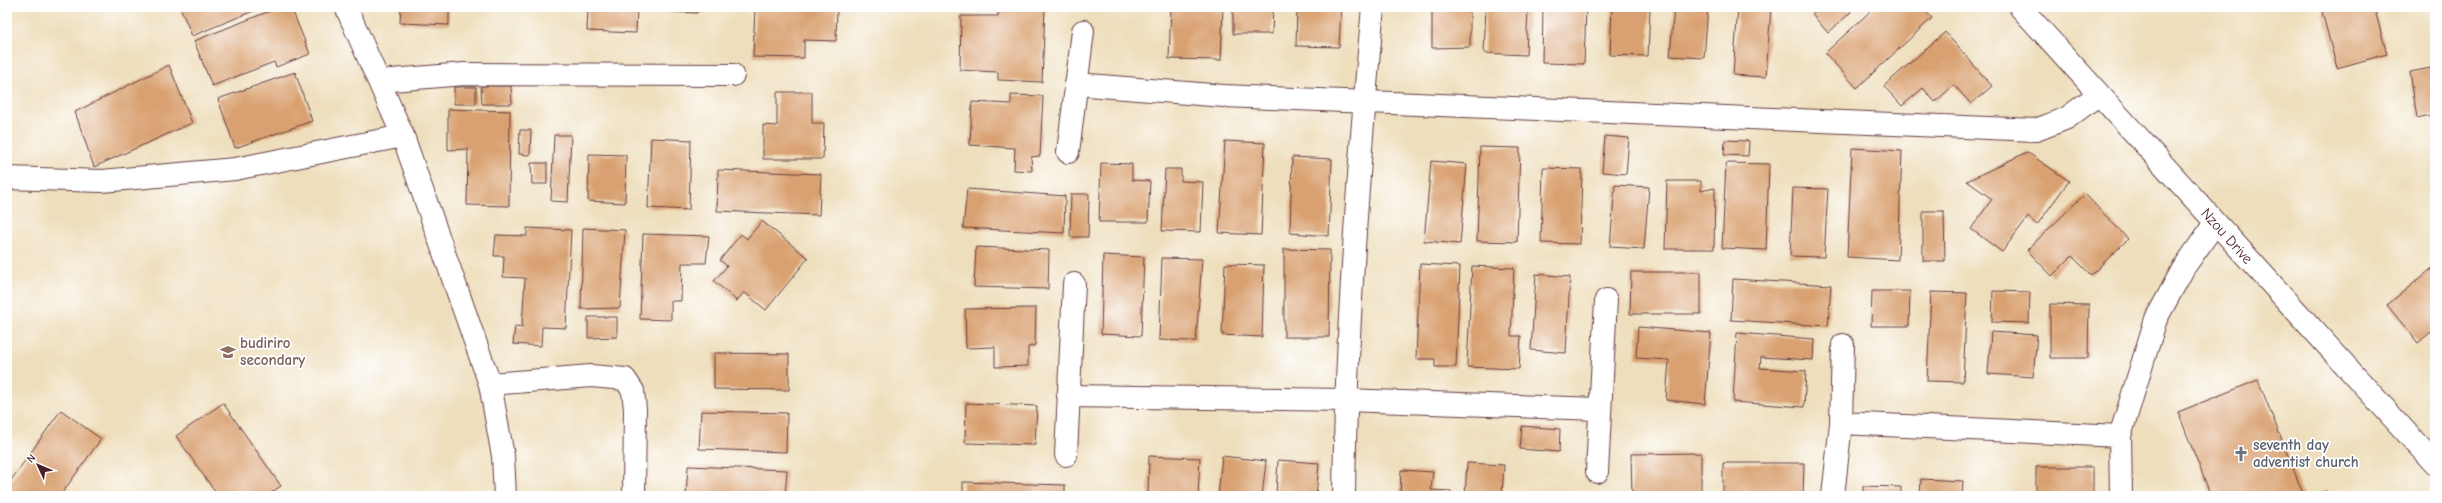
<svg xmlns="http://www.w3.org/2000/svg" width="2442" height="503" viewBox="0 0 2442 503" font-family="'Comic Neue',sans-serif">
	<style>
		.building { fill: #d9a171 }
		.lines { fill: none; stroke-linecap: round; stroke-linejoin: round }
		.street-casing { stroke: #633c41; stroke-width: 24 }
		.street { stroke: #fff; stroke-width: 22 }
		.labels { text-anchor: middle; stroke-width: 3.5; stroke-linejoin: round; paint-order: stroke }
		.street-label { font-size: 15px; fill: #4a1f2b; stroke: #fff }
		.education-label { font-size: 15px; font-weight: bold; fill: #785e54; stroke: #fff; text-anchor: start }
		.worship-label { font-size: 15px; font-weight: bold; fill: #5b616d; stroke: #fff; text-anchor: start }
	</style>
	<rect width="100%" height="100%" fill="#fff"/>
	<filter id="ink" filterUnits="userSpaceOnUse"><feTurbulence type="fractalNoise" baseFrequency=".025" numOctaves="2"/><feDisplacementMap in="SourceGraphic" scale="8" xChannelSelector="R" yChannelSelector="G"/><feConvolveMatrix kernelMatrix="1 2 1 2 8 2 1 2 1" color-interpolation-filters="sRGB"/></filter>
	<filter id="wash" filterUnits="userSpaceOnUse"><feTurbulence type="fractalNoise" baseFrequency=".012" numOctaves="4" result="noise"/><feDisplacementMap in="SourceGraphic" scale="16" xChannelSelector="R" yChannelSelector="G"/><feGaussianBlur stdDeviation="0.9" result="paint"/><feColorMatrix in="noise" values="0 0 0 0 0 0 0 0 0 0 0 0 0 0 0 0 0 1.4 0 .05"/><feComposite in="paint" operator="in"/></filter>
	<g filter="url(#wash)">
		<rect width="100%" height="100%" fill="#eedebc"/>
		<g id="blocks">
			<path class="building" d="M 180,7 L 263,7 L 192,36 Z
				M 280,7 L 291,7 L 310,54 L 276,67 L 274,62 L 212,86 L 194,41 Z
				M 401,7 L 449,7 L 449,25 L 400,23 Z
				M 588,7 L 637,7 L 636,33 L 587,31 Z
				M 653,7 L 698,7 L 697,13 L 653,11 Z
				M 755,7 L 837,7 L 836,41 L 804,40 L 804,58 L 753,57 Z
				M 998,7 L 1045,7 L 1042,82 L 998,80 L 998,72 L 960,70 L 961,16 L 998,16 Z
				M 1108,7 L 1126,7 L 1125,10 Z
				M 1171,7 L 1223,7 L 1221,60 L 1169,59 Z
				M 1233,7 L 1273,7 L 1272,34 L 1233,34 Z
				M 1297,7 L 1341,7 L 1339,47 L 1296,46 Z
				M 1432,7 L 1470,7 L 1470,47 L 1432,48 Z
				M 1486,7 L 1528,7 L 1526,55 L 1484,53 Z
				M 1543,7 L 1586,7 L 1584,64 L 1542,63 Z
				M 1612,7 L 1650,7 L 1648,56 L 1610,55 Z
				M 1674,7 L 1708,7 L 1704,58 L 1670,56 Z
				M 1738,7 L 1771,7 L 1766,77 L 1733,75 Z
				M 1820,7 L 1847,7 L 1851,12 L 1828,33 L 1812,14 Z
				M 1875,7 L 1922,7 L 1932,18 L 1857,88 L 1825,53 Z
				M 2338,7 L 2374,7 L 2387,54 L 2337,68 L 2322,12 Z
				M 1945,32 L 1992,86 L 1971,104 L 1954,85 L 1935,102 L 1923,88 L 1902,106 L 1884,86 Z
				M 169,65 L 192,123 L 94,167 L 75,112 Z
				M 2431,68 L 2435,92 L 2435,114 L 2417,118 L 2410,72 Z
				M 295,72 L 312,121 L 235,148 L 218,99 Z
				M 481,86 L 511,86 L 512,104 L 482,104 Z
				M 454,87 L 476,87 L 476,104 L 454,104 Z
				M 777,92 L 812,92 L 812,123 L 824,123 L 823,159 L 763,159 L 763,125 L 777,126 Z
				M 1011,95 L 1043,96 L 1040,156 L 1031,157 L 1032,171 L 1014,170 L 1015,148 L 970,145 L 972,102 L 1011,104 Z
				M 448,109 L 510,111 L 509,206 L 467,205 L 468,149 L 448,150 Z
				M 520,130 L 531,130 L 530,155 L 519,154 Z
				M 554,135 L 571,135 L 568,202 L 551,201 Z
				M 1605,136 L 1629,138 L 1626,174 L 1602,172 Z
				M 651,138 L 691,140 L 689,210 L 648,208 Z
				M 1725,140 L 1749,141 L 1748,156 L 1724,155 Z
				M 1225,141 L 1265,143 L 1261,235 L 1219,233 Z
				M 1480,147 L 1520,148 L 1517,242 L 1477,241 Z
				M 1852,148 L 1902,151 L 1898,260 L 1847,257 Z
				M 2027,152 L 2069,181 L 2037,225 L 2028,217 L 2002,252 L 1971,229 L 1992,199 L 1967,181 Z
				M 589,154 L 626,155 L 625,203 L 588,201 Z
				M 1292,157 L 1332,159 L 1329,236 L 1290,233 Z
				M 1431,161 L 1467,164 L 1460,244 L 1424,241 Z
				M 531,163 L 547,163 L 547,184 L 532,184 Z
				M 1101,163 L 1132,164 L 1132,180 L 1150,181 L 1148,222 L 1099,222 Z
				M 1726,163 L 1769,164 L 1766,250 L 1722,248 Z
				M 1543,168 L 1582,169 L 1580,244 L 1541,243 Z
				M 1165,169 L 1181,169 L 1181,181 L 1203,182 L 1201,232 L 1162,231 Z
				M 718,170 L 821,174 L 819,215 L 717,211 Z
				M 1667,181 L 1701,181 L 1701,191 L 1715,188 L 1714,249 L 1665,249 Z
				M 1615,185 L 1649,187 L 1644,249 L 1610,247 Z
				M 1793,188 L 1828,189 L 1824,257 L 1790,256 Z
				M 967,189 L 1065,196 L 1064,233 L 963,228 Z
				M 1071,194 L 1089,194 L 1088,237 L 1070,237 Z
				M 2085,194 L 2128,239 L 2091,275 L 2072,256 L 2052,276 L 2027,250 Z
				M 1923,211 L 1944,211 L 1945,261 L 1923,261 Z
				M 762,221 L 808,258 L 766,310 L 744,292 L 737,301 L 714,281 L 727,266 L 720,260 L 741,234 L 747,239 Z
				M 527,228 L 571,230 L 566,328 L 542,327 L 541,346 L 513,344 L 515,326 L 522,327 L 525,278 L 503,277 L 504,256 L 494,256 L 496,235 L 527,236 Z
				M 583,228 L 625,230 L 620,308 L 581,309 Z
				M 643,234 L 709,236 L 706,263 L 682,263 L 681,301 L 671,301 L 671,320 L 640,319 Z
				M 976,247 L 1049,250 L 1048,289 L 974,287 Z
				M 1284,249 L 1330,250 L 1329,337 L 1284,337 Z
				M 1103,255 L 1144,257 L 1141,336 L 1101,334 Z
				M 1162,258 L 1202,259 L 1196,341 L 1159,340 Z
				M 1225,264 L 1264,265 L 1262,337 L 1222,335 Z
				M 1420,264 L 1460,266 L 1456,367 L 1435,367 L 1435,359 L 1416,359 Z
				M 1472,266 L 1514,268 L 1511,336 L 1521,336 L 1519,369 L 1467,367 Z
				M 2435,266 L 2435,337 L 2431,332 L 2418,343 L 2387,305 Z
				M 1631,272 L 1701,272 L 1701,314 L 1630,314 Z
				M 1536,274 L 1570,277 L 1566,353 L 1531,350 Z
				M 1733,279 L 1831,285 L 1828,326 L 1731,320 Z
				M 1872,291 L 1910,291 L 1909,326 L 1871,326 Z
				M 1993,291 L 2030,292 L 2029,323 L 1992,322 Z
				M 1931,292 L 1967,293 L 1963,382 L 1927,381 Z
				M 2050,304 L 2089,305 L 2088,358 L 2050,358 Z
				M 1036,308 L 1035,345 L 1028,347 L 1028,366 L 995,367 L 995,347 L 966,348 L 965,309 Z
				M 588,317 L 617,317 L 617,337 L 588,338 Z
				M 1638,327 L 1711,333 L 1705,404 L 1666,400 L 1669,360 L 1636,358 Z
				M 1991,332 L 2037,335 L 2033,377 L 1988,374 Z
				M 1737,333 L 1814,339 L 1813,360 L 1761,357 L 1760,368 L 1806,371 L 1804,407 L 1733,402 Z
				M 714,353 L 789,354 L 789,390 L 714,389 Z
				M 2258,380 L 2304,496 L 2211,496 L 2178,412 Z
				M 223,403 L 281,486 L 266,496 L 218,496 L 176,436 Z
				M 966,403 L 1037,406 L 1035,445 L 965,443 Z
				M 61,410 L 101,439 L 60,496 L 7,496 L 7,486 Z
				M 701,411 L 787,413 L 786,452 L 699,449 Z
				M 1522,426 L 1560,429 L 1559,452 L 1520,449 Z
				M 1701,453 L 1701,496 L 1632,496 L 1631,454 Z
				M 1149,456 L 1200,458 L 1198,496 L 1148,496 Z
				M 1222,456 L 1266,461 L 1262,496 L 1218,496 Z
				M 1278,460 L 1319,463 L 1316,496 L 1276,496 Z
				M 1467,463 L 1504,465 L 1502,496 L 1465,496 Z
				M 1723,463 L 1804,463 L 1803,496 L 1723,496 Z
				M 688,466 L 787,470 L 785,496 L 686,496 Z
				M 2036,467 L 2093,467 L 2093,496 L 2036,496 Z
				M 1401,470 L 1433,472 L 1431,490 L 1451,491 L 1451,496 L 1400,496 Z
				M 1921,479 L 1963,481 L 1962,496 L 1920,496 Z
				M 963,482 L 1065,485 L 1065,496 L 963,496 Z
				M 1863,486 L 1901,487 L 1901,496 L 1863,496 Z
				M 2326,491 L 2328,496 L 2312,496 Z"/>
		</g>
	</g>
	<g filter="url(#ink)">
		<use href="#blocks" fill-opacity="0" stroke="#633c41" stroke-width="1"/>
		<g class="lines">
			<defs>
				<path id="street" d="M 346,7 L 403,136 L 490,384 L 503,456 L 505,496
					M 2020,7 L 2435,464
					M 380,81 L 464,74 L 733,75
					M 1076,84 L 1224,96 L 2036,130 L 2067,118 L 2099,94
					M 1068,152 L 1083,31
					M 7,178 L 102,181 L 235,169 L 403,136
					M 490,384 L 591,376 L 625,379 L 633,391 L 635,409 L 634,496
					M 1068,396 L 1345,400 L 1599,409
					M 1841,423 L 2120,436
					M 1066,455 L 1074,284
					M 1597,472 L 1606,300
					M 1344,496 C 1346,333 1358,169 1373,7
					M 1833,496 L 1841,423 L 1843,345
					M 2121,496 L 2120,436 L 2156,319 L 2183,269 L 2215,223"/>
			</defs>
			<use href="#street" class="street-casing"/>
			<use href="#street" class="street"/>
		</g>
	</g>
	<defs>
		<symbol id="school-bare" viewBox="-9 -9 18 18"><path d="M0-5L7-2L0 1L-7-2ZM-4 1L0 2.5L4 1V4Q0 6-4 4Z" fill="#8d6e63" stroke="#fff" stroke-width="2.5" paint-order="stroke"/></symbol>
		<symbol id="church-bare" viewBox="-9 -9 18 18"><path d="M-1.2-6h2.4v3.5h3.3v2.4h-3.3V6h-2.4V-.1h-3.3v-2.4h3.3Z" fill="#6b7280" stroke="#fff" stroke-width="2.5" paint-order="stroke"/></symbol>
	</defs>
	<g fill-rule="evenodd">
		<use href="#school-bare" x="217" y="341" width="22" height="22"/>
		<use href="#church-bare" x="2230" y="443" width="22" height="22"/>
	</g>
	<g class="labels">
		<g class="street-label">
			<text transform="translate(2227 236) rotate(48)" y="5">Nzou Drive</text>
		</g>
		<g class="education-label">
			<text x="240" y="348">budiriro<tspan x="240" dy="17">secondary</tspan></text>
		</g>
		<g class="worship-label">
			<text x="2253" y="450">seventh day<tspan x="2253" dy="17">adventist church</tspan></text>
		</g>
	</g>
	<rect width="2442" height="503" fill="none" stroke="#fff" stroke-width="24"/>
	<g transform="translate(38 465) rotate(314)" stroke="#ffffff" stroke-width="3" paint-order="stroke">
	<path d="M0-3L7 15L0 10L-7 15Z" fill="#4a1f2b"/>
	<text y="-6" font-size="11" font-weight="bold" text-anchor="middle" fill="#4a1f2b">N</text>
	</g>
</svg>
